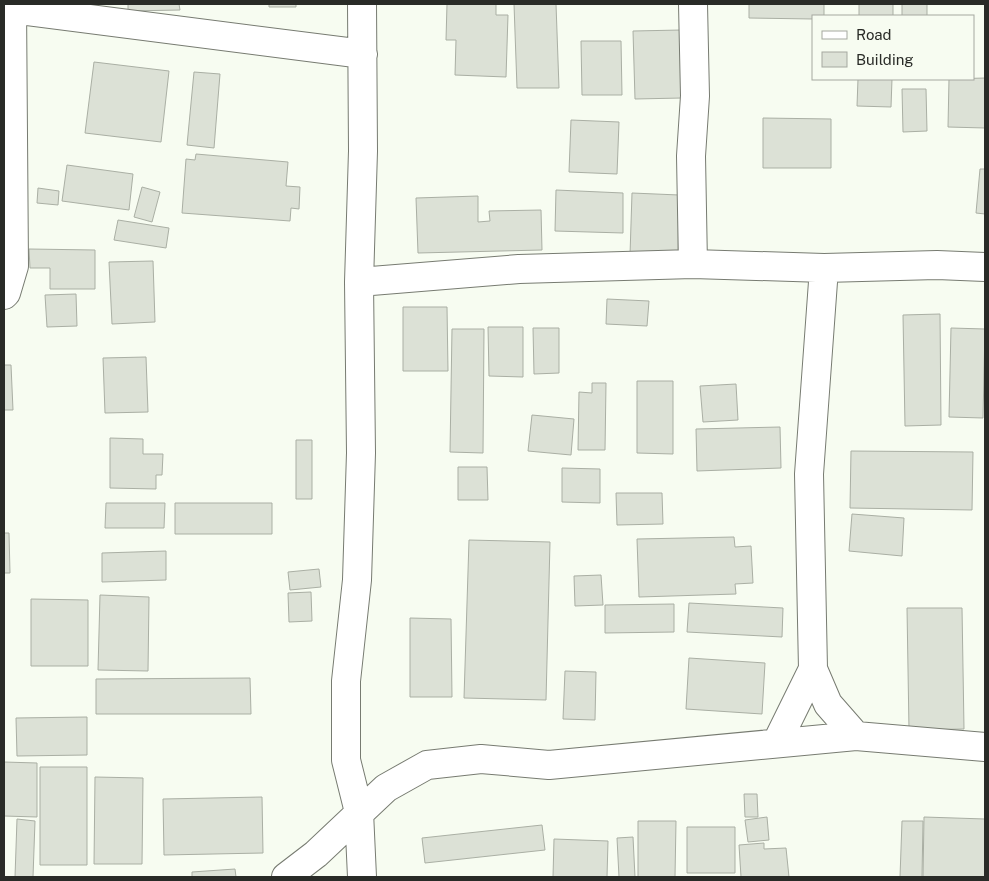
<svg xmlns="http://www.w3.org/2000/svg" width="989" height="881" viewBox="0 0 989 881" font-family="'Public Sans',sans-serif">
	<style>
		.building { fill: #dce1d6; stroke: #aaafa4 }
		.lines { fill: none; stroke-linecap: round; stroke-linejoin: round }
		.street-casing { stroke: #777b71; stroke-width: 30 }
		.street { stroke: #fff; stroke-width: 28 }
	</style>
	<rect width="100%" height="100%" fill="#f7fcf1"/>
	<path class="building" d="M 128,4 L 179,4 L 180,10 L 128,11 Z
		M 269,4 L 296,4 L 296,7 L 269,7 Z
		M 447,4 L 496,4 L 496,15 L 508,15 L 506,77 L 455,75 L 456,40 L 446,40 Z
		M 514,4 L 556,4 L 559,88 L 517,88 Z
		M 749,4 L 824,4 L 824,16 L 813,16 L 813,19 L 749,18 Z
		M 859,4 L 893,4 L 893,16 L 859,16 Z
		M 902,4 L 927,4 L 927,16 L 902,16 Z
		M 681,30 L 682,98 L 635,99 L 633,31 Z
		M 581,41 L 621,41 L 622,95 L 582,95 Z
		M 94,62 L 169,71 L 161,142 L 85,133 Z
		M 194,72 L 220,74 L 214,148 L 187,145 Z
		M 985,78 L 985,128 L 948,127 L 949,79 Z
		M 858,79 L 892,79 L 891,107 L 857,106 Z
		M 902,89 L 926,89 L 927,131 L 903,132 Z
		M 763,118 L 831,119 L 831,168 L 763,168 Z
		M 571,120 L 619,122 L 617,174 L 569,172 Z
		M 196,154 L 288,162 L 286,186 L 300,187 L 299,209 L 291,208 L 290,221 L 182,213 L 186,159 L 195,160 Z
		M 67,165 L 133,174 L 129,210 L 62,201 Z
		M 980,169 L 985,169 L 985,214 L 976,213 Z
		M 142,187 L 160,192 L 152,222 L 134,217 Z
		M 38,188 L 59,191 L 58,205 L 37,203 Z
		M 556,190 L 623,193 L 623,233 L 555,231 Z
		M 632,193 L 679,195 L 678,257 L 630,255 Z
		M 478,196 L 478,222 L 490,221 L 489,211 L 541,210 L 542,250 L 418,253 L 416,198 Z
		M 118,220 L 169,228 L 166,248 L 114,240 Z
		M 29,249 L 95,250 L 95,289 L 50,289 L 50,268 L 30,268 Z
		M 153,261 L 155,322 L 112,324 L 109,262 Z
		M 76,294 L 77,326 L 47,327 L 45,295 Z
		M 607,299 L 649,301 L 647,326 L 606,324 Z
		M 403,307 L 447,307 L 448,371 L 403,371 Z
		M 940,314 L 941,425 L 905,426 L 903,315 Z
		M 488,327 L 523,327 L 523,377 L 489,376 Z
		M 533,328 L 559,328 L 559,373 L 534,374 Z
		M 951,328 L 985,329 L 983,418 L 949,417 Z
		M 452,329 L 484,329 L 483,453 L 450,452 Z
		M 146,357 L 148,412 L 105,413 L 103,358 Z
		M 4,365 L 11,365 L 13,410 L 4,410 Z
		M 637,381 L 673,381 L 673,454 L 637,453 Z
		M 592,383 L 606,383 L 605,450 L 578,450 L 579,392 L 592,393 Z
		M 736,384 L 738,420 L 703,422 L 700,386 Z
		M 532,415 L 574,419 L 571,455 L 528,451 Z
		M 780,427 L 781,468 L 697,471 L 696,429 Z
		M 110,438 L 143,439 L 143,454 L 163,454 L 162,475 L 156,475 L 156,489 L 110,488 Z
		M 296,440 L 312,440 L 312,499 L 296,499 Z
		M 851,451 L 973,452 L 972,510 L 850,508 Z
		M 458,467 L 487,467 L 488,500 L 458,500 Z
		M 562,468 L 600,469 L 600,503 L 562,502 Z
		M 616,493 L 662,493 L 663,524 L 617,525 Z
		M 106,503 L 165,503 L 164,528 L 105,528 Z
		M 175,503 L 272,503 L 272,534 L 175,534 Z
		M 852,514 L 904,518 L 902,556 L 849,551 Z
		M 4,533 L 9,533 L 10,573 L 4,573 Z
		M 734,537 L 735,547 L 751,546 L 753,583 L 735,584 L 736,594 L 639,597 L 637,539 Z
		M 469,540 L 550,542 L 546,700 L 464,698 Z
		M 166,551 L 166,580 L 102,582 L 102,553 Z
		M 319,569 L 321,587 L 290,590 L 288,572 Z
		M 601,575 L 603,605 L 575,606 L 574,576 Z
		M 311,592 L 312,621 L 289,622 L 288,593 Z
		M 100,595 L 149,597 L 148,671 L 98,670 Z
		M 31,599 L 88,600 L 88,666 L 31,666 Z
		M 689,603 L 783,608 L 782,637 L 687,632 Z
		M 674,604 L 674,632 L 605,633 L 605,605 Z
		M 907,608 L 962,608 L 964,729 L 909,730 Z
		M 410,618 L 451,619 L 452,697 L 410,697 Z
		M 689,658 L 765,663 L 762,714 L 686,709 Z
		M 565,671 L 596,672 L 595,720 L 563,719 Z
		M 250,678 L 251,714 L 96,714 L 96,679 Z
		M 87,717 L 87,755 L 17,756 L 16,718 Z
		M 4,762 L 37,763 L 37,817 L 4,816 Z
		M 40,767 L 87,767 L 87,865 L 40,865 Z
		M 95,777 L 143,778 L 142,864 L 94,864 Z
		M 744,794 L 757,794 L 758,817 L 745,817 Z
		M 262,797 L 263,853 L 164,855 L 163,799 Z
		M 767,817 L 769,840 L 748,842 L 745,820 Z
		M 924,817 L 985,819 L 985,877 L 923,877 Z
		M 17,819 L 35,821 L 33,877 L 15,877 Z
		M 638,821 L 676,821 L 675,877 L 638,877 Z
		M 902,821 L 923,821 L 922,877 L 900,877 Z
		M 542,825 L 545,850 L 425,863 L 422,838 Z
		M 687,827 L 735,827 L 735,873 L 687,873 Z
		M 633,837 L 635,877 L 619,877 L 617,838 Z
		M 554,839 L 608,841 L 607,877 L 553,877 Z
		M 764,843 L 764,849 L 786,848 L 789,877 L 741,877 L 739,845 Z
		M 235,869 L 236,877 L 192,877 L 192,872 Z"/>
	<g class="lines">
		<defs>
			<path id="street" d="M 362,4 L 363,151 L 359,282 L 361,453 L 357,580 L 346,681 L 346,760 L 359,812 L 362,877
				M 12,9 L 363,54
				M 693,264 L 691,156 L 695,96 L 693,4
				M 824,268 L 809,474 L 813,669 L 828,704 L 856,736
				M 359,282 L 519,269 L 693,264 L 824,268 L 937,265 L 985,267
				M 4,295 L 6,293 L 14,266 L 12,4
				M 777,742 L 813,669
				M 286,877 L 316,854 L 386,788 L 427,765 L 481,759 L 549,765 L 856,736 L 985,747"/>
		</defs>
		<use href="#street" class="street-casing"/>
		<use href="#street" class="street"/>
	</g>
	<rect width="989" height="881" fill="none" stroke="#292b27" stroke-width="10"/>
	<rect x="812" y="15" width="162" height="65" fill="#f7fcf1" stroke="#a5a8a0"/>
	<rect x="822" y="31" width="25" height="8" fill="#ffffff" stroke="#a5a8a0"/>
	<text x="856" y="40" font-size="15" fill="#292b27">Road</text>
	<rect x="822" y="52" width="25" height="15" fill="#dce1d6" stroke="#a5a8a0"/>
	<text x="856" y="65" font-size="15" fill="#292b27">Building</text>
</svg>
